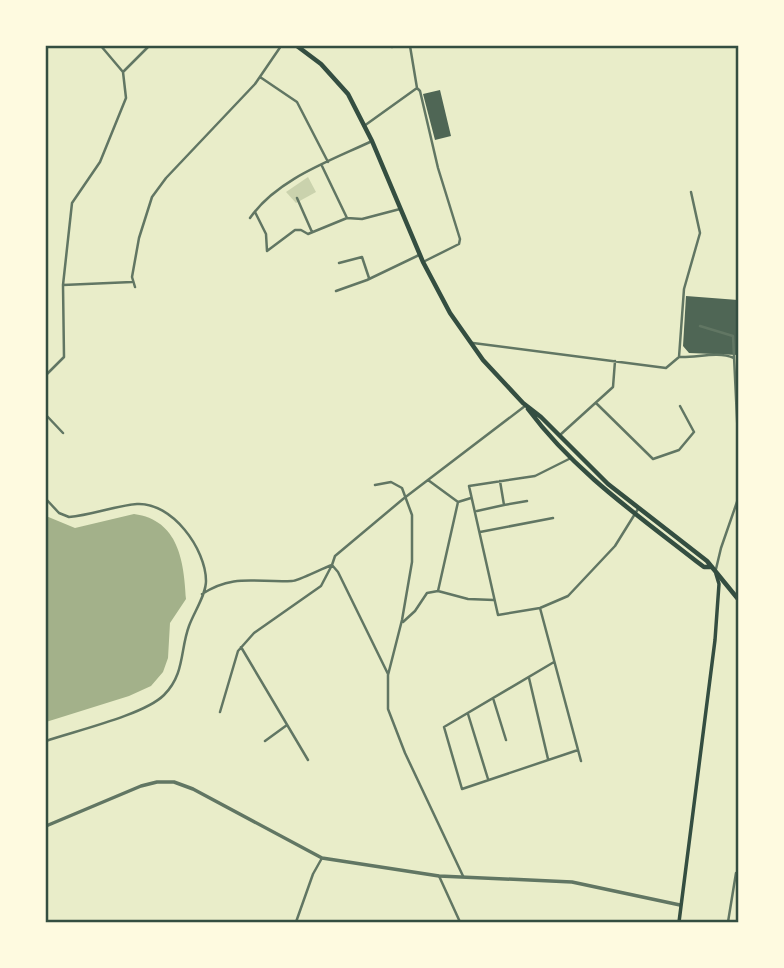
<svg xmlns="http://www.w3.org/2000/svg" width="784" height="968" viewBox="0 0 784 968" font-family="'Public Sans',sans-serif">
	<style>
		.green { fill: #cad2ad }
		.water { fill: #a3b18a }
		.building { fill: #4f6655 }
		.lines { fill: none; stroke-linecap: round; stroke-linejoin: round }
		.minor { stroke: #617663; stroke-width: 2.5 }
		.tertiary { stroke: #617663; stroke-width: 3.5 }
		.secondary { stroke: #344e41; stroke-width: 3.5 }
		.trunk { stroke: #344e41; stroke-width: 4.5 }
		.neatline { fill: none; stroke: #344e41; stroke-width: 2.5 }
	</style>
	<rect width="100%" height="100%" fill="#e9edc9"/>
	<path class="green" d="M 308,177 L 316,192 L 296,203 L 286,192 Z"/>
	<path class="water" d="M 134,514 C 179,520 184,562 186,599 L 170,623 L 168,658 L 163,672 L 151,686 L 129,696 L 46,722 L 46,516 L 75,528 Z"/>
	<path class="building" d="M 440,90 L 451,136 L 435,140 L 423,94 Z
		M 686,296 L 738,300 L 738,355 L 689,353 L 683,346 Z"/>
	<g class="lines">
		<path class="minor" d="M 101,46 L 123,72
			M 391,46 L 392,47
			M 410,46 L 417,88 L 420,91 L 438,168 L 460,239 L 459,244 L 423,262
			M 260,77 L 297,102 L 328,162
			M 364,126 L 417,88
			M 322,166 L 347,218 L 362,219 L 400,209
			M 297,198 L 312,232
			M 255,212 L 266,234 L 267,251 L 295,230 L 301,230 L 308,234 L 347,218
			M 250,218 C 277,179 330,161 372,141
			M 339,263 L 362,257 L 369,278
			M 63,285 L 72,203 L 100,162 L 126,98 L 123,72 L 149,46
			M 135,287 L 132,277 L 139,238 L 152,197 L 166,178 L 255,84 L 281,46
			M 336,291 L 367,280 L 419,255
			M 700,326 L 733,336 L 738,439
			M 473,343 L 666,368 L 679,357 C 697,358 717,351 734,358
			M 679,357 L 684,289 L 700,233 L 691,192
			M 46,375 L 64,357 L 63,285 L 132,282
			M 596,403 L 653,459 L 679,450 L 694,432 L 680,406
			M 46,415 L 63,433
			M 560,435 L 613,387 L 615,361
			M 571,458 L 535,476 L 469,486 L 498,615 L 540,608 L 568,596 L 615,546 L 638,509
			M 428,480 L 458,502
			M 375,485 L 391,482 L 402,488 L 412,515 L 412,562 L 402,620 L 388,675 L 388,709 L 405,753 L 463,876
			M 471,498 L 458,502 L 438,591 L 468,599 L 494,600
			M 46,499 L 59,513 L 69,517 C 92,515 114,506 137,504 C 172,502 206,549 206,581 C 206,595 194,612 189,626 C 180,650 185,674 164,695 C 144,715 75,731 46,741
			M 504,505 L 527,501
			M 477,511 L 504,505 L 500,481
			M 480,532 L 553,518
			M 716,569 L 721,548 L 738,499
			M 202,594 C 234,573 257,583 292,581 C 298,581 323,568 332,565
			M 540,608 L 581,761
			M 403,622 L 415,611 L 427,593 L 438,591
			M 241,647 L 308,760
			M 554,662 L 444,727 L 462,789 L 578,750
			M 388,674 L 338,572 L 332,565 L 335,556 L 403,499 L 525,406
			M 529,678 L 548,759
			M 493,698 L 506,740
			M 220,712 L 238,651 L 254,633 L 321,586 L 332,565
			M 468,714 L 488,779
			M 265,741 L 287,725
			M 439,876 L 460,922
			M 296,922 L 313,874 L 322,858
			M 728,922 L 736,873"/>
		<path class="tertiary" d="M 46,826 L 141,786 L 157,782 L 174,782 L 193,789 L 322,858 L 439,876 L 572,882 L 680,905"/>
		<path class="secondary" d="M 679,922 L 715,640 L 719,584 L 716,574"/>
		<path class="trunk" d="M 297,46 L 321,64 L 348,94 L 372,141 L 423,262 L 450,313 L 483,360 L 523,403 L 541,417 L 608,484 L 707,561 L 738,599
			M 528,409 C 574,471 636,514 696,561 L 704,567 L 712,567"/>
	</g>
	<rect width="784" height="968" fill="none" stroke="#fefae0" stroke-width="94"/>
	<rect x="47" y="47" width="690" height="874" class="neatline"/>
</svg>
